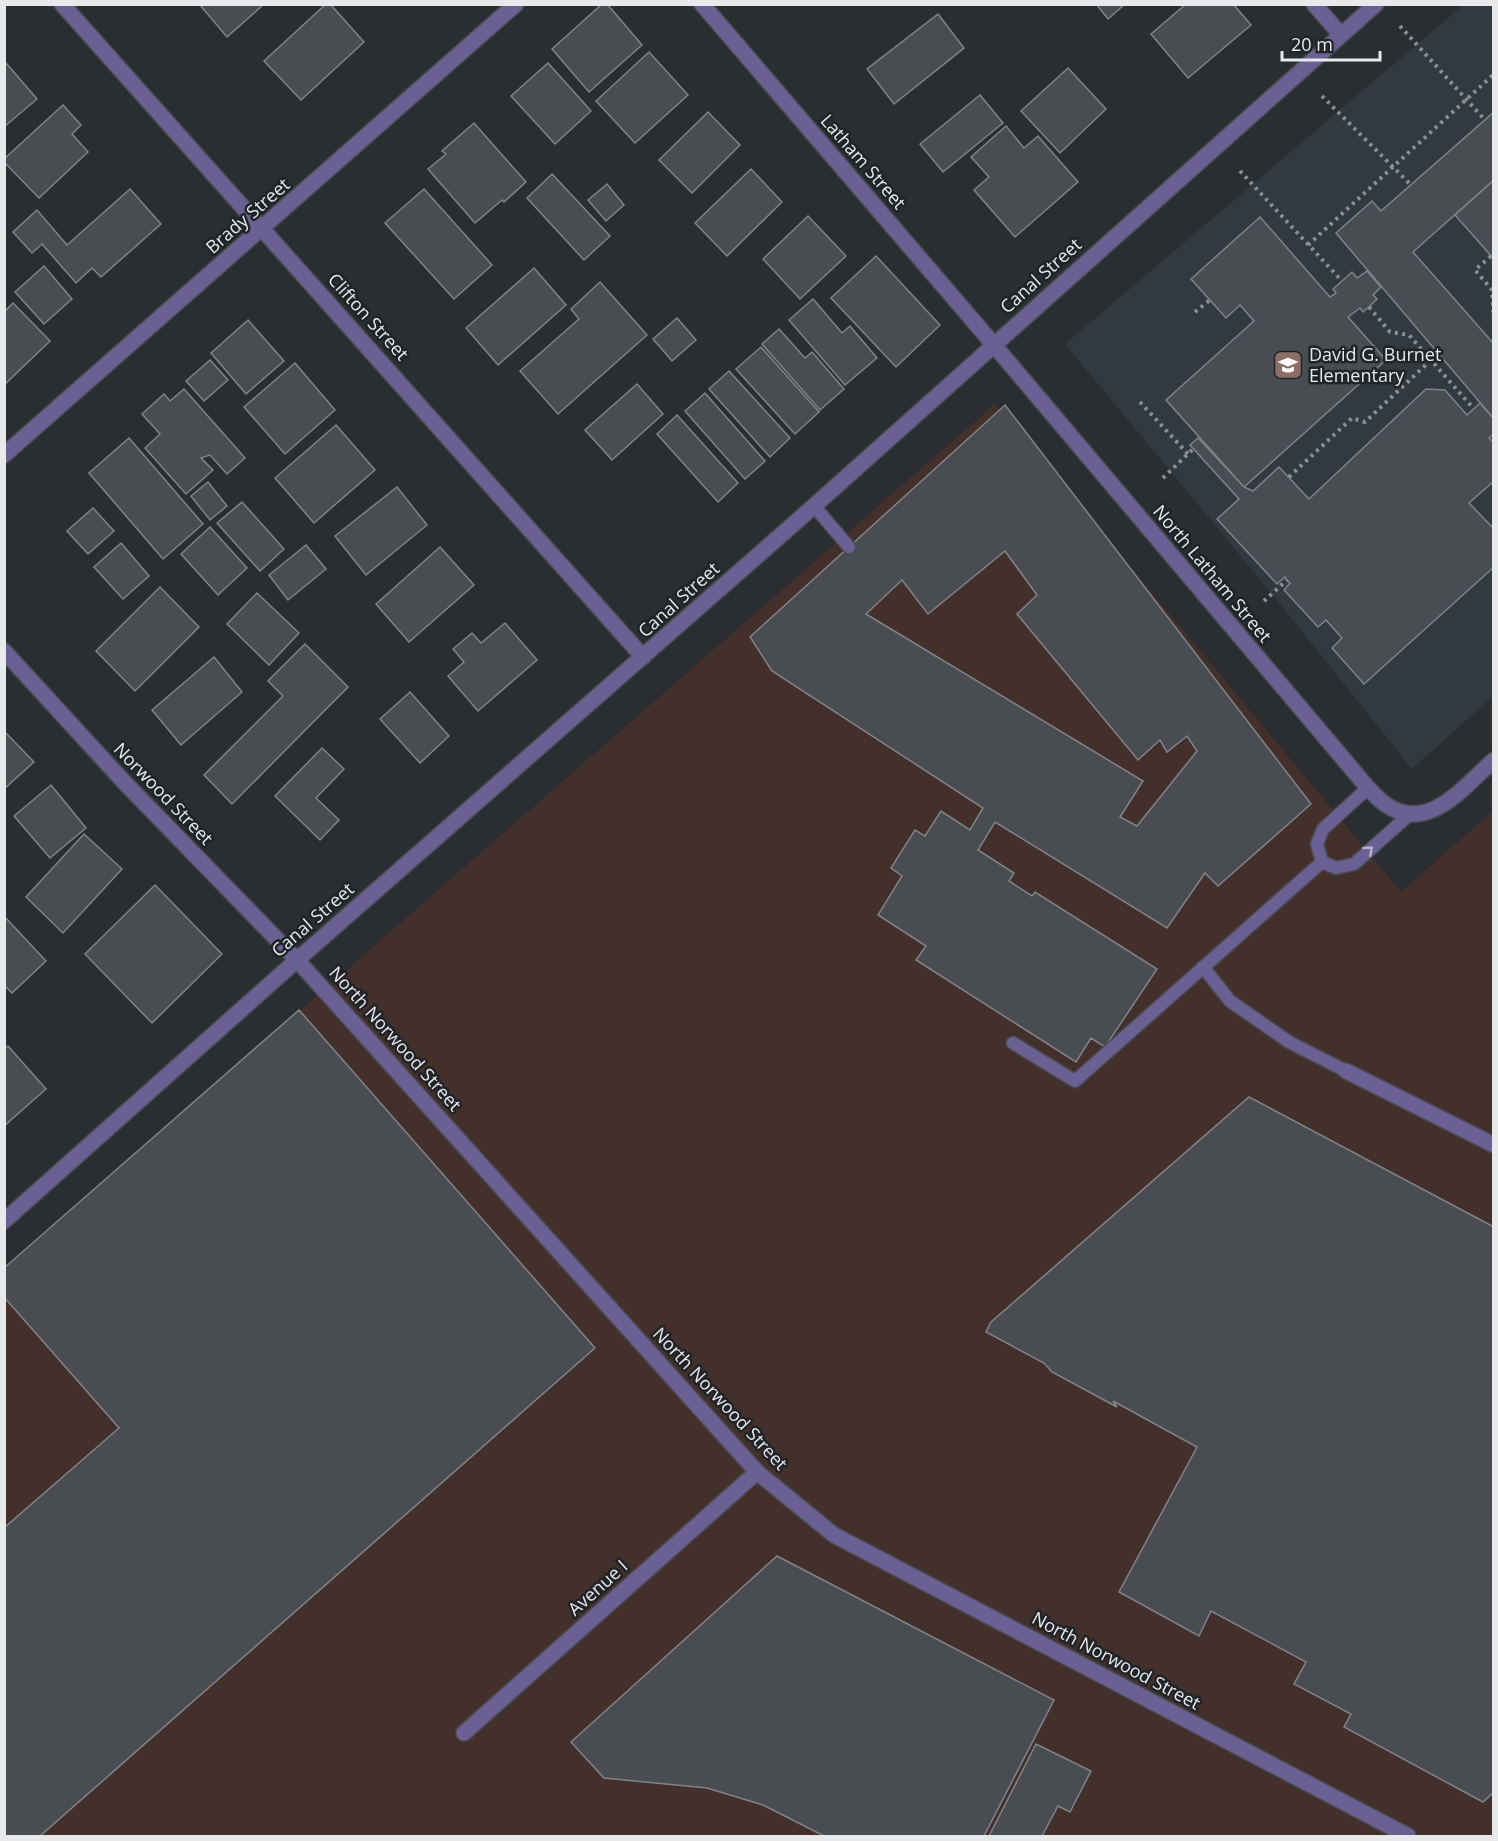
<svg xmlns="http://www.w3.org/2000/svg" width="1498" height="1841" font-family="'Open Sans',sans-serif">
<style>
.industrial{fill:#43302a}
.built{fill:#313a40}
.building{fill:#494d51;stroke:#808488;stroke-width:1.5;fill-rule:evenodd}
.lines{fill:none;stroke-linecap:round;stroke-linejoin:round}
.service-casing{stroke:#484c4f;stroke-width:15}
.minor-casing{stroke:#484c4f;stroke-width:18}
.tertiary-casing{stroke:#484c4f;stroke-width:18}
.path{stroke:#8d9093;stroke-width:4;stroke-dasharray:3 4.5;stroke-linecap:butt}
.service{stroke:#6a6094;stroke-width:12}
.minor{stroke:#6a6094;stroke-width:15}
.tertiary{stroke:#6a6094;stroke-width:15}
.oneway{stroke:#b5b2c8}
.labels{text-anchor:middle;stroke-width:5;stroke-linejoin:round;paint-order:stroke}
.street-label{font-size:18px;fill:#e7e9eb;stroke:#212427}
.poi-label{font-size:18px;fill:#e7e9eb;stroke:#212427;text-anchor:start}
</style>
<rect width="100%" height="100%" fill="#2a2e31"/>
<!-- industrial -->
<polygon class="industrial" points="995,404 1401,892 1493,811 1493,1836 5,1836 4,1269"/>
<!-- built -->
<polygon class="built" points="1463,5 1493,5 1493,696 1412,769 1272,594 1065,344"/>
<!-- building -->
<g class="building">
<polygon points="199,4 264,4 227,37"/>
<polygon points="326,4 330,4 364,42 301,100 264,61"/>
<polygon points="602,4 607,4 642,45 589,92 552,49"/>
<polygon points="1096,4 1125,4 1108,19"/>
<polygon points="1186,4 1233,4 1251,25 1188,78 1151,34"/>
<polygon points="938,14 964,48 894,104 867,69"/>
<polygon points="649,52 688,95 635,143 596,101"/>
<polygon points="6,63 37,99 4,127 4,64"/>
<polygon points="548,63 591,111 555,144 511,96"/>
<polygon points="1068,68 1106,109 1060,153 1021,111"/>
<polygon points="980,95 1003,123 943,172 920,144"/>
<polygon points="63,105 81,125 72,134 88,152 39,198 4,162 4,159"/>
<polygon points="708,112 740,145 692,193 659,160"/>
<polygon points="1494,112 1494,180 1413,252 1494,344 1494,419 1336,233 1372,201 1381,211"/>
<polygon points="474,123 526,182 504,202 502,200 475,223 428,169 446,154 442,151"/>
<polygon points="1006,126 1024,148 1038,136 1078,182 1015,237 974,190 989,177 971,157"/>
<polygon points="751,169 782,202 727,256 695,223"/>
<polygon points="552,174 610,236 584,260 527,198"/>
<polygon points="1494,180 1494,259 1455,215"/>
<polygon points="607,184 624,205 606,221 588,200"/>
<polygon points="130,189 161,224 101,277 92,268 76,283 42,244 32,253 13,232 37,210 67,245"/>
<polygon points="424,189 492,265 454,299 385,223"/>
<polygon points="808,216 846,256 800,299 763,259"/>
<polygon points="1260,217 1330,297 1336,293 1333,289 1352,272 1357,278 1367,271 1381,287 1373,295 1377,299 1369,307 1363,312 1360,308 1348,317 1386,360 1244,487 1166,400 1254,321 1240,305 1226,318 1191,279"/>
<polygon points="876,256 940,325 896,367 831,298"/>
<polygon points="44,266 72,299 44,324 15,292"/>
<polygon points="534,268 566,305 498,365 466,328"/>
<polygon points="600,282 647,335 558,414 520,371 579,319 571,309"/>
<polygon points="813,299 842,333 850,326 877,358 845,385 789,320"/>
<polygon points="13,303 50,341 4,385 4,312"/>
<polygon points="677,318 696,340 672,361 653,339"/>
<polygon points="248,320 284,361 246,394 211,353"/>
<polygon points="779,329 805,358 812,352 844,389 820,410 762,344"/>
<polygon points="761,347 819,412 795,434 736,369"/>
<polygon points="210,360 228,380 204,401 186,381"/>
<polygon points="295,363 335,410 285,454 244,407"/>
<polygon points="729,371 790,438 770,457 709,389"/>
<polygon points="637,384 663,414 612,460 585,430"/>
<polygon points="184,389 245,458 227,474 210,455 201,458 213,470 186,494 145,448 160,434 142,414 164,394 170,401"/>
<polygon points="1426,389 1445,390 1467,415 1480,403 1494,419 1494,434 1489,438 1494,443 1494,481 1469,503 1494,529 1494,567 1364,684 1332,648 1342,638 1326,620 1318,627 1284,590 1290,583 1287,580 1285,577 1277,584 1217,519 1239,499 1190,445 1198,438 1244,487 1253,491 1279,467 1309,499"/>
<polygon points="705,393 765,461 745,479 685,411"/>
<path d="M1005,405l306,399 -93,82 -13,-13 -38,55 -172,-106 -17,28 36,23 -5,8 23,15 3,-4 122,77 -52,78 -14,-9 -15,24 -160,-102 10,-14 -48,-31 24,-39 -11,-8 24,-38 10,6 16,-25 29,19 13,-22 -211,-137 -22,-34zM1005,551l32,44 -20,19 121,146 22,-20 7,12 20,-16 10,15 -60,75 -17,-9 23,-36 -277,-167 36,-34 26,34z"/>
<polygon points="677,415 738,483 718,502 657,434"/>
<polygon points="336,425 375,470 314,523 275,478"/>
<polygon points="129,438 203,524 163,559 89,473"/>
<polygon points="208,482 227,506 210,520 191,496"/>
<polygon points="397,487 427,525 366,575 335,536"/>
<polygon points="242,502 284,549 260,571 217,523"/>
<polygon points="93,508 114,531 88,554 67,531"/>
<polygon points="210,527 247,568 218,595 181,554"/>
<polygon points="121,543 149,576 123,599 94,567"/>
<polygon points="306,545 326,569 288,600 269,575"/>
<polygon points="440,547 474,585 409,642 376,604"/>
<polygon points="160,587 199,627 135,691 96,651"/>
<polygon points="257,593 299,633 269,665 227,624"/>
<polygon points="505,623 537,660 478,711 448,676 464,662 453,649 472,633 481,643"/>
<polygon points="305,644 348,687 232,804 204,775 283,696 268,681"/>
<polygon points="214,657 242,692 181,745 152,710"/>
<polygon points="410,692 449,736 420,763 380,719"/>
<polygon points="4,731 34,762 4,789"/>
<polygon points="322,748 344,769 316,798 339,820 320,840 275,796"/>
<polygon points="51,785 86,828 50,858 14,816"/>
<polygon points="84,834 122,869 63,933 26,897"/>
<polygon points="155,885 222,954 152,1023 85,954"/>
<polygon points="4,916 46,961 12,993 4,985"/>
<polygon points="299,1010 595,1348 40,1836 4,1836 4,1528 119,1428 4,1297 4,1268"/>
<polygon points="8,1046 46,1089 4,1126 4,1049"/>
<polygon points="1249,1097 1494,1227 1494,1792 1483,1802 1344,1727 1351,1714 1294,1684 1306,1662 1211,1611 1199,1636 1119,1592 1197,1447 1113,1401 1117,1407 1052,1372 1044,1363 986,1332 991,1322"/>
<polygon points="777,1556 1054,1700 984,1836 824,1836 763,1805 707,1788 604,1778 571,1742"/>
<polygon points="1036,1744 1091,1771 1070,1812 1058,1806 1042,1836 989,1836"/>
</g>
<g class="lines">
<!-- service casing -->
<g class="service-casing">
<g id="service">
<polyline points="814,506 849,547"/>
<polyline points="1368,788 1323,829 1317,844 1322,862 1336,868 1354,864 1410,814"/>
<polyline points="1203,967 1230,1001 1289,1042 1346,1071"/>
<polyline points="1013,1043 1075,1081 1322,862"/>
</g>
</g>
<!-- minor casing -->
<g class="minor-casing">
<g id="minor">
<polyline points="62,4 643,657"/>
<path d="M702,4l292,341 374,443c6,6 11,12 17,16 43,31 79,-18 109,-44"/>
<polyline points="1314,4 1341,35"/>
<polyline points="4,455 516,4"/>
<polyline points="4,651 124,782 297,960 757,1472 834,1535 1408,1836"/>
<polyline points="1346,1071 1494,1145"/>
<polyline points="464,1733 757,1472"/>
</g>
</g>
<!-- tertiary casing -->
<g class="tertiary-casing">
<polyline id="tertiary" points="4,1221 297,960 814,506 1376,4"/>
</g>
<!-- path -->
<g class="path">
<polyline points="1400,26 1485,120"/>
<polyline points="1322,96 1411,185"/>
<polyline points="1240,171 1342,281"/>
<polyline points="1308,245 1494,74"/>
<polyline points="1491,256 1475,270 1492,290 1494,320"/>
<polyline points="1369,307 1390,332 1409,335 1473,408"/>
<polyline points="1195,312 1210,300"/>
<polyline points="1140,402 1188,454"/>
<polyline points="1289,477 1352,418 1365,422 1431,360"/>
<polyline points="1163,478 1193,449"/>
<polyline points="1264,601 1287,580"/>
</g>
<!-- service -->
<use href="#service" class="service"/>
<!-- minor -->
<use href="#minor" class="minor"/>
<!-- tertiary -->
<use href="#tertiary" class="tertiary"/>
</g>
<!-- one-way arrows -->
<defs><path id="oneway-chevron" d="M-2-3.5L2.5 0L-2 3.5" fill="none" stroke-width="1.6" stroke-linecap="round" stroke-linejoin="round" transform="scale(1.5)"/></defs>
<use class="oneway" href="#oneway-chevron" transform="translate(1369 850) rotate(-41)"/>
<!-- icons -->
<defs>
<g id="school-square" transform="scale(1.5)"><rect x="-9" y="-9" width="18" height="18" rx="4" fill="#8d6e63" stroke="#212427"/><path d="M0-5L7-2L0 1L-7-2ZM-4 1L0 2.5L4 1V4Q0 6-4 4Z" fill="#fff"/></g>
</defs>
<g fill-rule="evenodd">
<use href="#school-square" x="1288" y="365"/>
</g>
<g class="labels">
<!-- street labels -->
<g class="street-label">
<text transform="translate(863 162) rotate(49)" y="6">Latham Street</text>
<text transform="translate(248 216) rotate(-41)" y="6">Brady Street</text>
<text transform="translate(1041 276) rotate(-42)" y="6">Canal Street</text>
<text transform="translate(368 317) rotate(48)" y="6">Clifton Street</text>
<text transform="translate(1212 574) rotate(50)" y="6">North Latham Street</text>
<text transform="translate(679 600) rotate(-42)" y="6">Canal Street</text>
<text transform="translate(163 794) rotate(46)" y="6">Norwood Street</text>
<text transform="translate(313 920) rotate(-41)" y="6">Canal Street</text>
<text transform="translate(395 1039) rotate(48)" y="6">North Norwood Street</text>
<text transform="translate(720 1399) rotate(47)" y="6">North Norwood Street</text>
<text transform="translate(598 1588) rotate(-42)" y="6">Avenue I</text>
<text transform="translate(1116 1661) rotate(28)" y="6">North Norwood Street</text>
</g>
<!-- poi labels -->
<g class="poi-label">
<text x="1309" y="361">David G. Burnet<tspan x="1309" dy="21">Elementary</tspan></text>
</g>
</g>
<!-- border -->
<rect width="1498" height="1841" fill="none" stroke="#e7e9eb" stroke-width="12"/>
<!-- scale -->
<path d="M1282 51v9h98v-9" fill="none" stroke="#e7e9eb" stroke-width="3"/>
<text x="1291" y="51" font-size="18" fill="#e7e9eb" stroke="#212427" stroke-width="4.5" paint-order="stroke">20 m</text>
</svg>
